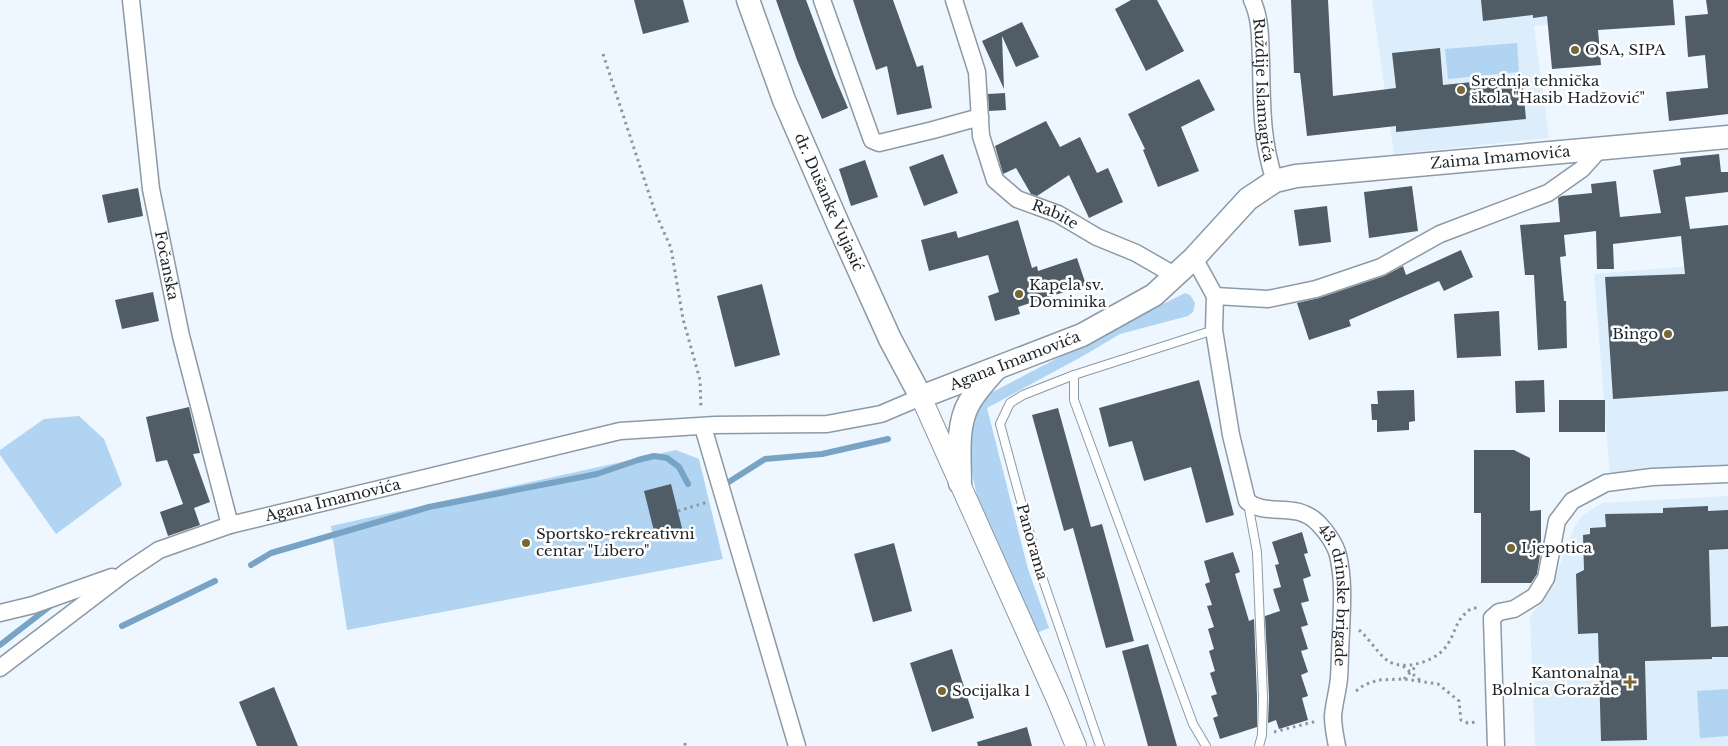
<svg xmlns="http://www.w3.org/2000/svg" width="1728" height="746" font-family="'Libre Baskerville',serif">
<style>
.built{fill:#dcedfb}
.green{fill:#b0d4f2}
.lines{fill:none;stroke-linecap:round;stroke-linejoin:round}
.stream{stroke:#79a3c4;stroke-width:6}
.building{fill:#505d67}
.service-casing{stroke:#8c9aa6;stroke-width:10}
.minor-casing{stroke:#8c9aa6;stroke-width:19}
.tertiary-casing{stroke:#8c9aa6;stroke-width:22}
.secondary-casing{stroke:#8c9aa6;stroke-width:25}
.path{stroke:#8e969c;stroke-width:3;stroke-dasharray:2.5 4;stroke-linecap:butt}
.service{stroke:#fff;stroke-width:8}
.minor{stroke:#fff;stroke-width:16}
.tertiary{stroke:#fff;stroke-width:20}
.secondary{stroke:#fff;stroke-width:22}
.poi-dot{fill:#776735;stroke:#fff;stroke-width:2}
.labels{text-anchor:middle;stroke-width:5;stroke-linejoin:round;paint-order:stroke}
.poi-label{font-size:15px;fill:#1e2428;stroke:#fff;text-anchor:start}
.street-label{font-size:15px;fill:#1e2428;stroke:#fff}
</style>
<rect width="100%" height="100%" fill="#eef7ff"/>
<!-- built -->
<g class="built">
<polygon points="1372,0 1595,0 1597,20 1534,26 1549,138 1394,154"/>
<polygon points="1728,263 1728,469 1610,478 1594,274"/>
<polygon points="1728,496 1728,746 1535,746 1530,617 1551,588 1574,528 1583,515 1602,503"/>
</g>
<!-- green -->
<g class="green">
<polygon points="1517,43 1519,72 1448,79 1445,49"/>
<path d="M1185,293l5,2 5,8 -2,9 -5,4 -68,18 -37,22 -96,52 41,161 21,59 -15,6 -53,-124c-9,-31 -17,-70 -4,-101 2,-5 8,-10 12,-15l128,-67z"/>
<polygon points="79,416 104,439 122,485 56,534 0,455 0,450 44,419"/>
<polygon points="676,450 699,459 723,559 347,630 331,526"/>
<polygon points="1728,689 1728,736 1700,738 1697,691"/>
</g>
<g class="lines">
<!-- stream -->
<g class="stream">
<polyline points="724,485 765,459 822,454 888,439"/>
<polyline points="251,565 271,553 429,507 597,474 638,460 654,456 667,458 679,467 688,484"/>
<polyline points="122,626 215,581"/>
<polyline points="0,645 53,604"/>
</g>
</g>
<!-- building -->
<g class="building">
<polygon points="634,0 683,0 689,22 643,34"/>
<polygon points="776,0 806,0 834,75 848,108 822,119 797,60"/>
<polygon points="853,0 893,0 917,67 923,65 932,108 897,115 887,66 876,70"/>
<polygon points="1131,0 1157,0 1184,51 1146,71 1115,9"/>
<polygon points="1291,0 1328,0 1333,96 1396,88 1392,53 1440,48 1443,85 1522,77 1526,119 1396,132 1396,126 1307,136 1300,73 1294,73"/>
<polygon points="1481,0 1673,0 1675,25 1598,30 1601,65 1552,69 1547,16 1533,18 1533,15 1483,21"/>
<polygon points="1706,0 1728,0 1728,114 1669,121 1666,92 1708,88 1705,55 1688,57 1685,16 1708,14"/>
<polygon points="1022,22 1039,57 1016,67 1002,36 1004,89 982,41"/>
<polygon points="1199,79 1215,110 1181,127 1199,171 1158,187 1143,150 1145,149 1128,114"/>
<polygon points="1005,93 1006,110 989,111 988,94"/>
<polygon points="1046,121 1060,147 1080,137 1097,173 1108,168 1123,202 1089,218 1069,175 1037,196 1031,194 1016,168 1003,174 995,146"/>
<polygon points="943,154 958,193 924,206 909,167"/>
<polygon points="1719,154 1721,172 1728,172 1728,192 1685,197 1690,229 1728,225 1728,391 1613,399 1605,277 1685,274 1681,236 1613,244 1614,269 1597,269 1596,231 1564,235 1566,256 1560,257 1564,301 1566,301 1567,348 1538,350 1534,275 1525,275 1520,225 1560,222 1558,198 1562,196 1592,193 1591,184 1616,181 1620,217 1661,213 1653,170 1681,165 1680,158"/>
<polygon points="865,160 878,197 851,206 839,169"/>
<polygon points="1412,186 1418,231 1369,238 1364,192"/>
<polygon points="138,188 143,216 108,223 102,195"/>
<polygon points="1327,206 1331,242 1299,246 1294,210"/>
<polygon points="1018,220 1032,268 1037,266 1038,271 1077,258 1086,285 1018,307 1020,314 995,321 988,296 999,292 988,255 929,271 921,240 956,231 958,238"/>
<polygon points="1461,250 1473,277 1444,291 1439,281 1349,320 1351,326 1309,340 1297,303 1319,298 1384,276 1403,266 1406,275"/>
<polygon points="762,284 780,355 735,367 717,296"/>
<polygon points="153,292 159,321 122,329 115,300"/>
<polygon points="1499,311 1501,356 1457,358 1454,314"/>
<polygon points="1199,380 1234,515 1206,523 1191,467 1144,481 1132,441 1109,447 1099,408"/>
<polygon points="1544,380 1545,412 1516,413 1515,381"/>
<polygon points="1414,390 1415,421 1409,422 1409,430 1377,432 1377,420 1372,420 1371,404 1378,404 1377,391"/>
<rect x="1559" y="400" width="46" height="32"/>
<polygon points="189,407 200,453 193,454 210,502 194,508 200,525 168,536 160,512 183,504 167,460 156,462 146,417"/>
<polygon points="1058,408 1091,527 1102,524 1134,641 1106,648 1073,528 1064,531 1032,415"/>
<polygon points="1474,450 1514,450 1530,458 1530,511 1541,510 1541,549 1537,574 1531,583 1481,583 1481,513 1474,513"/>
<polygon points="671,484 683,532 656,539 644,491"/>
<polygon points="1708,506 1708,511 1728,510 1728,549 1709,550 1711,627 1728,626 1728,657 1712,657 1712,659 1645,661 1647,740 1601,741 1598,633 1578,634 1576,574 1584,570 1583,535 1590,534 1590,528 1606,527 1605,514 1663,513 1663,508"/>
<polygon points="1302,532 1308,553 1304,554 1311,576 1303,579 1309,601 1301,603 1308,625 1301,627 1308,649 1301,651 1308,672 1301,675 1308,696 1302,698 1308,720 1279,729 1276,720 1268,723 1269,697 1265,616 1280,611 1273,589 1281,587 1275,565 1279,564 1272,542"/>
<polygon points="894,543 912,611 873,622 854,554"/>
<polygon points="1233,552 1240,572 1235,574 1249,621 1254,619 1257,697 1257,727 1220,739 1213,718 1218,716 1211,696 1217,694 1210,673 1215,671 1209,651 1214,649 1208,629 1214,627 1207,606 1212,605 1205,584 1210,582 1204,561"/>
<polygon points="1148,644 1177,746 1148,746 1122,651"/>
<polygon points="952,649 974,718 932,732 910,663"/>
<polygon points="274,687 298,746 257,746 239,702"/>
<polygon points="1027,727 1032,746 978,746 977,742"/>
</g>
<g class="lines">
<!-- service casing -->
<g class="service-casing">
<g id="service">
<polyline points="1074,375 1074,400 1193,724 1206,746"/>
<polyline points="1248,503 1257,552 1263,697 1262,735 1259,746"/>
<polyline points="1100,746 1039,568 1000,424 1010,403 1023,395 1074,375 1214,330"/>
</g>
</g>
<!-- minor casing -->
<g class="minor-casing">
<g id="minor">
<path id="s1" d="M131,0l20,189 30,147 49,189"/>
<polyline points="822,0 872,140 879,143 933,130 980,117"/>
<path id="s2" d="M954,0l23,72 4,64 14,44 22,19 41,15 39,23 39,16 40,23"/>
<path id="s3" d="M1252,0c9,19 8,40 9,61 1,42 0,80 14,120"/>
<path id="s4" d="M1194,258l21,38 -1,34 17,105 16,66c20,17 48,-1 71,22 8,8 17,21 20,32 6,25 4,51 3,77 -1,15 -1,30 -2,46 -1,12 -5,25 -6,38 0,9 2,20 4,30"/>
<polyline points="1215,296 1268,299 1316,289 1381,267 1440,234 1548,193 1582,169 1600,149"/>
<polyline points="703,427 797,746"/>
<polyline points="0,613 33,605 112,577"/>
<path id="s5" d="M0,668l126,-96 33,-22 71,-25 390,-94 95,-6 112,-1 54,-10 40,-17"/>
<polyline points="1496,746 1492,618 1499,612 1514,609 1535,596 1546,578 1557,521 1572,501 1606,483 1652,477 1728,474"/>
</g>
</g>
<!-- tertiary casing -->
<g class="tertiary-casing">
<polyline id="tertiary" points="921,397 1057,700 1076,746"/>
</g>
<!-- secondary casing -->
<g class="secondary-casing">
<g id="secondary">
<path id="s6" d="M748,0l36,100 55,126 51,113 31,58 161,-62 72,-40 40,-37 54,-59 27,-18 21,-5 432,-39"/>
<path d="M960,483c0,-25 -4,-57 9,-80 7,-12 17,-23 26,-33"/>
</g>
</g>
<!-- path -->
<g class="path">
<polyline points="603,54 655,212 671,248 683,319 700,380 701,408"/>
<polyline points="678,511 708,502"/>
<path d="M1359,630c11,9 18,23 29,31 15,10 46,1 57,-13 12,-15 8,-27 27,-40h6"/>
<polyline points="1403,666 1421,681"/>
<polyline points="1404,679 1417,665"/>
<polyline points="1356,691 1364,685 1378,680 1404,679 1438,684 1459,701 1461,720 1468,723 1478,722"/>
<polyline points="1274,732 1317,721"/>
<polyline points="685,743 685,746"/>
</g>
<!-- service -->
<use href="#service" class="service"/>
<!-- minor -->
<use href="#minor" class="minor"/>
<!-- tertiary -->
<use href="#tertiary" class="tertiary"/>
<!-- secondary -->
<use href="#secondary" class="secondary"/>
</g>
<!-- markers -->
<g class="poi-dot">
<circle cx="1575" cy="50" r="5"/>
<circle cx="1461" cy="90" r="5"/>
<circle cx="1019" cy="294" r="5"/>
<circle cx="1668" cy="334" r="5"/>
<circle cx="526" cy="543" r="5"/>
<circle cx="1511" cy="548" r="5"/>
<path d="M1627.5 674.5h5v5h5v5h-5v5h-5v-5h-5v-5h5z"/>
<circle cx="942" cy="691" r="5"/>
</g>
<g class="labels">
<!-- poi labels -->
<g class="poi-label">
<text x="1585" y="55">OSA, SIPA</text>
<text x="1471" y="86">Srednja tehnička<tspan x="1471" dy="17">škola "Hasib Hadžović"</tspan></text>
<text x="1029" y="290">Kapela sv.<tspan x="1029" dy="17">Dominika</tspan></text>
<text x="1658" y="339" text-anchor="end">Bingo</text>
<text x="536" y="539">Sportsko-rekreativni<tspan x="536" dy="17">centar "Libero"</tspan></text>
<text x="1521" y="553">Ljepotica</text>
<text x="1619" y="678" text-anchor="end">Kantonalna<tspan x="1619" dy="17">Bolnica Goražde</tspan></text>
<text x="952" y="696">Socijalka 1</text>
</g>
<!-- street labels -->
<g class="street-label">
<text dy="5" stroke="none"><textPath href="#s3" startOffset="91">Ruždije Islamagića</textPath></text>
<text dy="5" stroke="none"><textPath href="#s6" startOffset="1082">Zaima Imamovića</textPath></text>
<text dy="5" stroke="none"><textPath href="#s6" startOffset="218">dr. Dušanke Vujasić</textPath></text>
<text dy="5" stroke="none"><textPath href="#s2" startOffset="256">Rabite</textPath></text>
<text dy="5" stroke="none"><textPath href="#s1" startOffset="268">Fočanska</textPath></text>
<text dy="5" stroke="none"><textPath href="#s6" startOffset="534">Agana Imamovića</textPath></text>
<text dy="5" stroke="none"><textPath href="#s5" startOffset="379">Agana Imamovića</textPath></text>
<text transform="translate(1032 542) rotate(74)" y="5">Panorama</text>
<text dy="5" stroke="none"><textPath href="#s4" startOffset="405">43. drinske brigade</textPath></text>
</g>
</g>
</svg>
